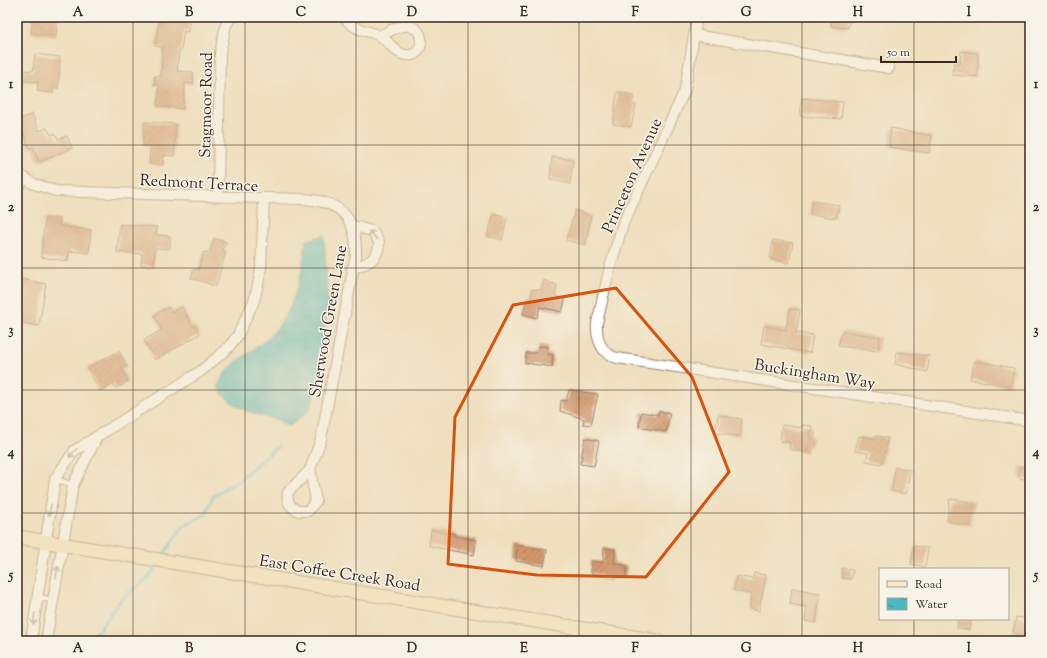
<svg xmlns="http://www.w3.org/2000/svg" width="1047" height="658" font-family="'Sorts Mill Goudy',serif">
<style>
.water{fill:url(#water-ripples);stroke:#427270}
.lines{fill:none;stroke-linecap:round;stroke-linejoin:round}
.stream{stroke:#4ab9c1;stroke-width:3}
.building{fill:url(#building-hatch)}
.lane-casing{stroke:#95846e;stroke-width:7}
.street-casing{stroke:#95846e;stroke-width:12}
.secondary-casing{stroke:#95846e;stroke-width:15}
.lane{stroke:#fff;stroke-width:5}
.street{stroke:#fff;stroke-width:10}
.secondary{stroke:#f9e7c3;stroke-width:13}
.oneway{stroke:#a79f9a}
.marked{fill:none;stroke:#d7540e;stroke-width:3;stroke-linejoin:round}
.grid{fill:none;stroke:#3b2a1e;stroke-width:1;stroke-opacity:0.55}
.labels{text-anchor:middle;stroke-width:3;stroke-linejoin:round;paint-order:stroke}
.street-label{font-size:16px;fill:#3b2a1e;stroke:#f7f3e8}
.neatline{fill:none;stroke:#3b2a1e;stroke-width:1.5}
.grid-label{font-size:13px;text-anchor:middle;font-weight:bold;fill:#3b2a1e}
</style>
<defs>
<pattern id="water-ripples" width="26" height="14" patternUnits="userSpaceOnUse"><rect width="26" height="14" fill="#4ab9c1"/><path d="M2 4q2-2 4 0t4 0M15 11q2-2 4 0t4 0" fill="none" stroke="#3f979c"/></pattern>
<pattern id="building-hatch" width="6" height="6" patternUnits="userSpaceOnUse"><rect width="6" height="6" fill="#d3966d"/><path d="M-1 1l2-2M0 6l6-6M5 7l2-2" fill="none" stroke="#ac7b59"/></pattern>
</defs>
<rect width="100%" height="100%" fill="#f7f3e8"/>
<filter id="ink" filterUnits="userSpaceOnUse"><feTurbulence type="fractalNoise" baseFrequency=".025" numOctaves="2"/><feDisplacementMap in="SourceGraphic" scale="8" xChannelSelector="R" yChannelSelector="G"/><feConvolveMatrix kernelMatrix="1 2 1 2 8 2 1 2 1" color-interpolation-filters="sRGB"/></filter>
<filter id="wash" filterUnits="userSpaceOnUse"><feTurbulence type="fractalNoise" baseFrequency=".012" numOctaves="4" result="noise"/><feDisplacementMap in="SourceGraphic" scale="16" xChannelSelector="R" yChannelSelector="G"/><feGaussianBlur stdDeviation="0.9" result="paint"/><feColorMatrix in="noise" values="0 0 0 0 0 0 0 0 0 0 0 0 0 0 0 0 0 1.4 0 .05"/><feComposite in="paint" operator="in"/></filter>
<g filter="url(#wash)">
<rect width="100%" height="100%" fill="#efdfbe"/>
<!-- water -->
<path class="water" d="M324,235l4,67 -11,82 -7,26 -20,16 -8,-2 -3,-4c-23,-5 -49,-12 -61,-33 6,-23 40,-37 56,-55 22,-26 28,-58 32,-91z"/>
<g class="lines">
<!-- stream -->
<g class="stream">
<polyline points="162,557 180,530 185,525 205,515 213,496 239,480 278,446"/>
<polyline points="90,641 122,598 148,578 158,563"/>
</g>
</g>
<g id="blocks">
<!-- building -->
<g class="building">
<polygon points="33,17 58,17 56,36 31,33"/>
<polygon points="160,17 190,19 188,32 184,31 181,50 179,50 177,71 193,72 193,84 185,83 183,109 157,106 159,85 154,85 155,76 161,76 163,47 155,46"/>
<polygon points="833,17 850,17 848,28 831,26"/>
<polygon points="961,51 978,53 977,77 952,75 954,63 960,64"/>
<polygon points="35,54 60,57 58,89 54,88 53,93 37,91 38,82 22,81 23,70 33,71"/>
<polygon points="617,92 634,95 632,104 636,105 631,127 613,124"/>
<polygon points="802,98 843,102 841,119 800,116"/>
<polygon points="32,114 39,131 47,128 51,135 55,133 58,139 67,136 72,148 39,162 33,147 30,149 18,120"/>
<polygon points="144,122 176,124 174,156 164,155 163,165 149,164 150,146 143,146"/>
<polygon points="891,128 932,136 929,153 889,147"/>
<polygon points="552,157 573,160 570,184 550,179"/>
<polygon points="812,201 839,205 836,218 810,214"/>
<polygon points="575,210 591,216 585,245 566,240"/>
<polygon points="494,214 507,218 502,240 487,236"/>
<polygon points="45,218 60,219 59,226 91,230 89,253 69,251 68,261 41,257"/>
<polygon points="120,224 157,227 156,235 170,236 170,249 155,248 154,266 141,265 142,254 117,252"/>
<polygon points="214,238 226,242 223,250 226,251 216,286 191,278 194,269 198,270 204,252 209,253"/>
<polygon points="773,240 793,243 789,263 770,259"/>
<polygon points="17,278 46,284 39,326 18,322"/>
<polygon points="544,280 557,285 555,296 565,300 562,312 540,307 537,318 523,314 527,298 531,299 532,289 541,290"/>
<polygon points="169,307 172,312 182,307 193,327 195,326 200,334 155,360 144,340 162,330 154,315"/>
<polygon points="790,309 800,310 796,333 813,335 810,353 761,344 764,326 786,330"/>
<polygon points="842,331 880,337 878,351 838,346"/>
<polygon points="539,346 548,347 547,354 553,355 552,367 525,363 526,353 538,353"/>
<polygon points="119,351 127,366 122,369 128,382 116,388 113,383 100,391 87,368"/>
<polygon points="897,352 930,356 927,372 895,364"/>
<polygon points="975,361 1014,368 1010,386 970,379"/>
<polygon points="569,390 598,394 591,425 583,424 584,419 560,411 561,400 566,401"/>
<polygon points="659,411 670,413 666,432 639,427 641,412 658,415"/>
<polygon points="718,415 742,419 740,436 715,433"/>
<polygon points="782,425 802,428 802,425 812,426 810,437 812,437 811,447 808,446 807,453 789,449 790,443 780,441"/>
<polygon points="859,436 876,439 876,436 888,438 882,464 866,461 868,453 855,451"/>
<polygon points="585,438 599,441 594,466 580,464"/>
<polygon points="1020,466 1030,468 1030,480 1019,478"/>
<polygon points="895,467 910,470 906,494 892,491"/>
<polygon points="950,499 974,502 970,526 947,521"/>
<polygon points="431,530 455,534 454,536 476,540 474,555 429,546"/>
<polygon points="517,545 547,550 544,566 516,561"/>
<polygon points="914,546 928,548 925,567 911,564"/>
<polygon points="604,548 615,549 614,563 627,566 625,579 616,577 615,579 591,573 591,561 603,562"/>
<polygon points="842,568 853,570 851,579 842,578"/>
<polygon points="754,573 766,575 759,611 750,609 751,594 734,591 736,576 753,579"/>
<polygon points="792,588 820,593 816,623 805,621 807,607 790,604"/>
<polygon points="1016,617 1030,619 1030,636 1013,633"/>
<polygon points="958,619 971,619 969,630 957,628"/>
</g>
</g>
</g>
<g filter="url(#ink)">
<use href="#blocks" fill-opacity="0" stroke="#95846e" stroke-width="1"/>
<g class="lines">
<!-- lane casing -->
<g class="lane-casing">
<g id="lane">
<polyline points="55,479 73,485"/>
<polyline points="37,597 53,600"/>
</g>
</g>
<!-- street casing -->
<g class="street-casing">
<g id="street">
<path d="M344,17c11,14 19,12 34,18 10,4 16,18 27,20 21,4 22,-31 0,-29 -8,0 -18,7 -26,10"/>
<path d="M697,17l-12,73 -62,134 -14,47 -12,52c-1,15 4,31 20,35l413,63"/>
<polyline points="695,35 889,68"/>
<polyline points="17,173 34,184 56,191 264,198 261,268 258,285 254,301 238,335 227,349 201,371 74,451 55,479 31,641"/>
<polyline points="17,189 24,178"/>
<polyline points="218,196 220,53 226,25 231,17"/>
<path d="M264,198c45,1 94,-5 92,57l-35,184 -11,31 -22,22c-2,9 2,16 11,19h9l8,-10 -6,-31"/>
<path d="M352,268c15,-4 27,-8 27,-26l-7,-11 -19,-5"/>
<polyline points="46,641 73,485 97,437"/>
</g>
</g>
<!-- secondary casing -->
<g class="secondary-casing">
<polyline id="secondary" points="17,537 658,641"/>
</g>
<!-- lane -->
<use href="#lane" class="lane"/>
<!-- street -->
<use href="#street" class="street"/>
<!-- secondary -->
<use href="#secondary" class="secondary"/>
</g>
<!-- one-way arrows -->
<defs><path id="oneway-shaft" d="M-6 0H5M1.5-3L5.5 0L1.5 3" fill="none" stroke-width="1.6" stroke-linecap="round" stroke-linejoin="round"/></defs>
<g class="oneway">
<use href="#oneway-shaft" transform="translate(373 235) rotate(-132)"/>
<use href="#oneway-shaft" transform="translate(73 453) rotate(132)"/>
<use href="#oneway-shaft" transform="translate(50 510) rotate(99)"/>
<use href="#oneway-shaft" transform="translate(57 572) rotate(-80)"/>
<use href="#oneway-shaft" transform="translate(34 619) rotate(98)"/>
</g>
</g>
<!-- marked area -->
<path d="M0 0H1047V658H0ZM616,288l76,89 37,95 -83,105 -109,-2 -89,-11 7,-147 58,-112z" fill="#efdfbe" fill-opacity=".55" fill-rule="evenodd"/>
<path class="marked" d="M616,288l76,89 37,95 -83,105 -109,-2 -89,-11 7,-147 58,-112z"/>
<!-- grid -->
<path class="grid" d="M133,17v624M245,17v624M356,17v624M468,17v624M579,17v624M691,17v624M802,17v624M914,17v552M17,145h1013M17,268h1013M17,390h1013M17,513h1013M914,619v22"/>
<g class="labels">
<!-- street labels -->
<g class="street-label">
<text transform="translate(205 105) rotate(-89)" y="6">Stagmoor Road</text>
<text transform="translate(631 175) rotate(-66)" y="6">Princeton Avenue</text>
<text transform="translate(199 182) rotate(3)" y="6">Redmont Terrace</text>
<text transform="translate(327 321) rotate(-80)" y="6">Sherwood Green Lane</text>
<text transform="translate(815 373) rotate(9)" y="6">Buckingham Way</text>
<text transform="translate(340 572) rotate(9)" y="6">East Coffee Creek Road</text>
</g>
</g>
<!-- margin -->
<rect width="1047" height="658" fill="none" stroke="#f7f3e8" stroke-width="44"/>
<!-- legend -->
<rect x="879" y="568" width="130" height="52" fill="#f7f3e8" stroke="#aca397"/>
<rect x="887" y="581" width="20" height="6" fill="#f9e7c3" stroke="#aca397"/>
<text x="915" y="588" font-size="12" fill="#3b2a1e">Road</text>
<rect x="887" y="598" width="20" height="12" fill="url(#water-ripples)" stroke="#aca397"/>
<text x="915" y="608" font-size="12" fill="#3b2a1e">Water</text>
<!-- scale -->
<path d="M881 56v6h75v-6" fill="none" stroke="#3b2a1e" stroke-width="2"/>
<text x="887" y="56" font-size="12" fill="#3b2a1e" stroke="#f7f3e8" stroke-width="3" paint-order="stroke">50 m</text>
<rect x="22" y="22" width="1003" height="614" class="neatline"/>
<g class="grid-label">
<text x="78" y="16">A</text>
<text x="189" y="16">B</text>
<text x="301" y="16">C</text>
<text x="412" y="16">D</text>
<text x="524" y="16">E</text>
<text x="635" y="16">F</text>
<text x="746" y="16">G</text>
<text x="858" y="16">H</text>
<text x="969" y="16">I</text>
<text x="11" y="88">1</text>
<text x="1036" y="88">1</text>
<text x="11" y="211">2</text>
<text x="1036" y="211">2</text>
<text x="11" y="334">3</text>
<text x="1036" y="334">3</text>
<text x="11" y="456">4</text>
<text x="1036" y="456">4</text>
<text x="11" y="579">5</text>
<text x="1036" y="579">5</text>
<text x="78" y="652">A</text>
<text x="189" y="652">B</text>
<text x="301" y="652">C</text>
<text x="412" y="652">D</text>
<text x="524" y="652">E</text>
<text x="635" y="652">F</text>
<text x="746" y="652">G</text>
<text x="858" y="652">H</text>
<text x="969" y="652">I</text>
</g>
</svg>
